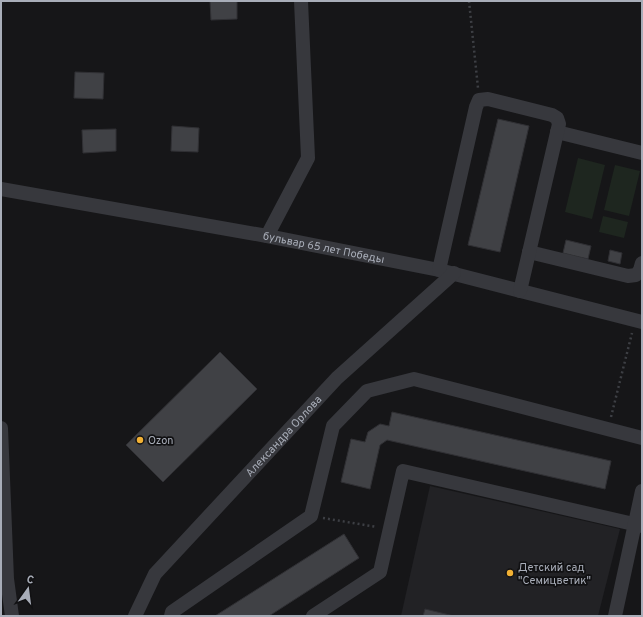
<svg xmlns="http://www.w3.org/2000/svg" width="643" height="617" font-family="Overpass,sans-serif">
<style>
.built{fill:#222225}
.green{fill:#1e261f}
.building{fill:#404145;stroke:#303034}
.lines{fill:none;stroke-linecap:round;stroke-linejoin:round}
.path{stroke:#3d3f44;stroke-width:2.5;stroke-dasharray:2 3;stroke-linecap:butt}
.minor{stroke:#37383d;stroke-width:14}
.poi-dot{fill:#f2b134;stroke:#111113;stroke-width:1.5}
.labels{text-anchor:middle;stroke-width:3.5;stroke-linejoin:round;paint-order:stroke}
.street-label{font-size:11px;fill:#a8adb8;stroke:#111113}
.poi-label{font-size:11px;fill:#a8adb8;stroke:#111113;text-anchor:start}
</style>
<rect width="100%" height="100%" fill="#161618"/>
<!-- built -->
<polygon class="built" points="430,486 620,529 598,616 401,616"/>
<!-- green -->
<g class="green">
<polygon points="578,158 605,165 592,219 565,212"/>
<polygon points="615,165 640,171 629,216 604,210"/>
<polygon points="603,216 628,222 624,238 599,232"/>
</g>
<!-- building -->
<g class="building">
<polygon points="210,1 237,1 237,19 211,20"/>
<polygon points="75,72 104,73 103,99 74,98"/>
<polygon points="498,119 529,126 500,252 468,245"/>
<polygon points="172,126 199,128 198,152 171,151"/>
<polygon points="116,129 116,151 83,153 82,130"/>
<polygon points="566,240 591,246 588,259 563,253"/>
<polygon points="610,250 622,253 620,264 608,261"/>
<polygon points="220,352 257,389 163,482 126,445"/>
<polygon points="392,412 611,461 605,489 387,440 380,445 370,489 341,482 351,439 365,442 368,432 380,424 389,426"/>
<polygon points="344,534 359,558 269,616 215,616"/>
<polygon points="425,609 454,616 423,616"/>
</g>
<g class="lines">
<!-- path -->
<g class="path">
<polyline points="469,1 478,88"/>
<polyline points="611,417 632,333"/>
<polyline points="323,518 377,527"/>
</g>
<!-- minor -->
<g class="minor">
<polyline points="557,132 642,153"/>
<path id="s1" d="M1,189l266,47 172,34 203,52"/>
<polyline points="267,236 308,158 301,1"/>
<polyline points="529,252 628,276 636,275 640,270 642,263"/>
<polyline points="439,270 476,107 479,100 488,99 552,115 557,118 559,124 520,291"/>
<polyline points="1,428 7,579 12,616"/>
<path id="s2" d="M135,616l20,-42 182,-196 117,-105"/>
<polyline points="171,616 172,612 311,516 333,426 367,391 414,379 642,438"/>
<polyline points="313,616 380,572 403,471 642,526"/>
<polyline points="615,616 642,491"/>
</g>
</g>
<!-- markers -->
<g class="poi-dot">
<circle cx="140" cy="440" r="4"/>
<circle cx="510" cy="573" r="4"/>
</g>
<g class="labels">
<!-- street labels -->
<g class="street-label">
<text dy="4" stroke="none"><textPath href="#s1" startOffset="328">бульвар 65 лет Победы</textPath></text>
<text dy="4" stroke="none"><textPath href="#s2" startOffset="235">Александра Орлова</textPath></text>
</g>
<!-- poi labels -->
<g class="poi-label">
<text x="148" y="444">Ozon</text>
<text x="518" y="571">Детский сад<tspan x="518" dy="13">"Семицветик"</tspan></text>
</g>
</g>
<!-- border -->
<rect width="643" height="617" fill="none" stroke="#a8adb8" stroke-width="4"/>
<!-- north arrow -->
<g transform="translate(28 589) rotate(14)" stroke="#111113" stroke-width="3" paint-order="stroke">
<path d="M0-3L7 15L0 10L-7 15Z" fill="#a8adb8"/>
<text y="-6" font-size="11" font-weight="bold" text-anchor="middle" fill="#a8adb8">С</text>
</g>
</svg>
